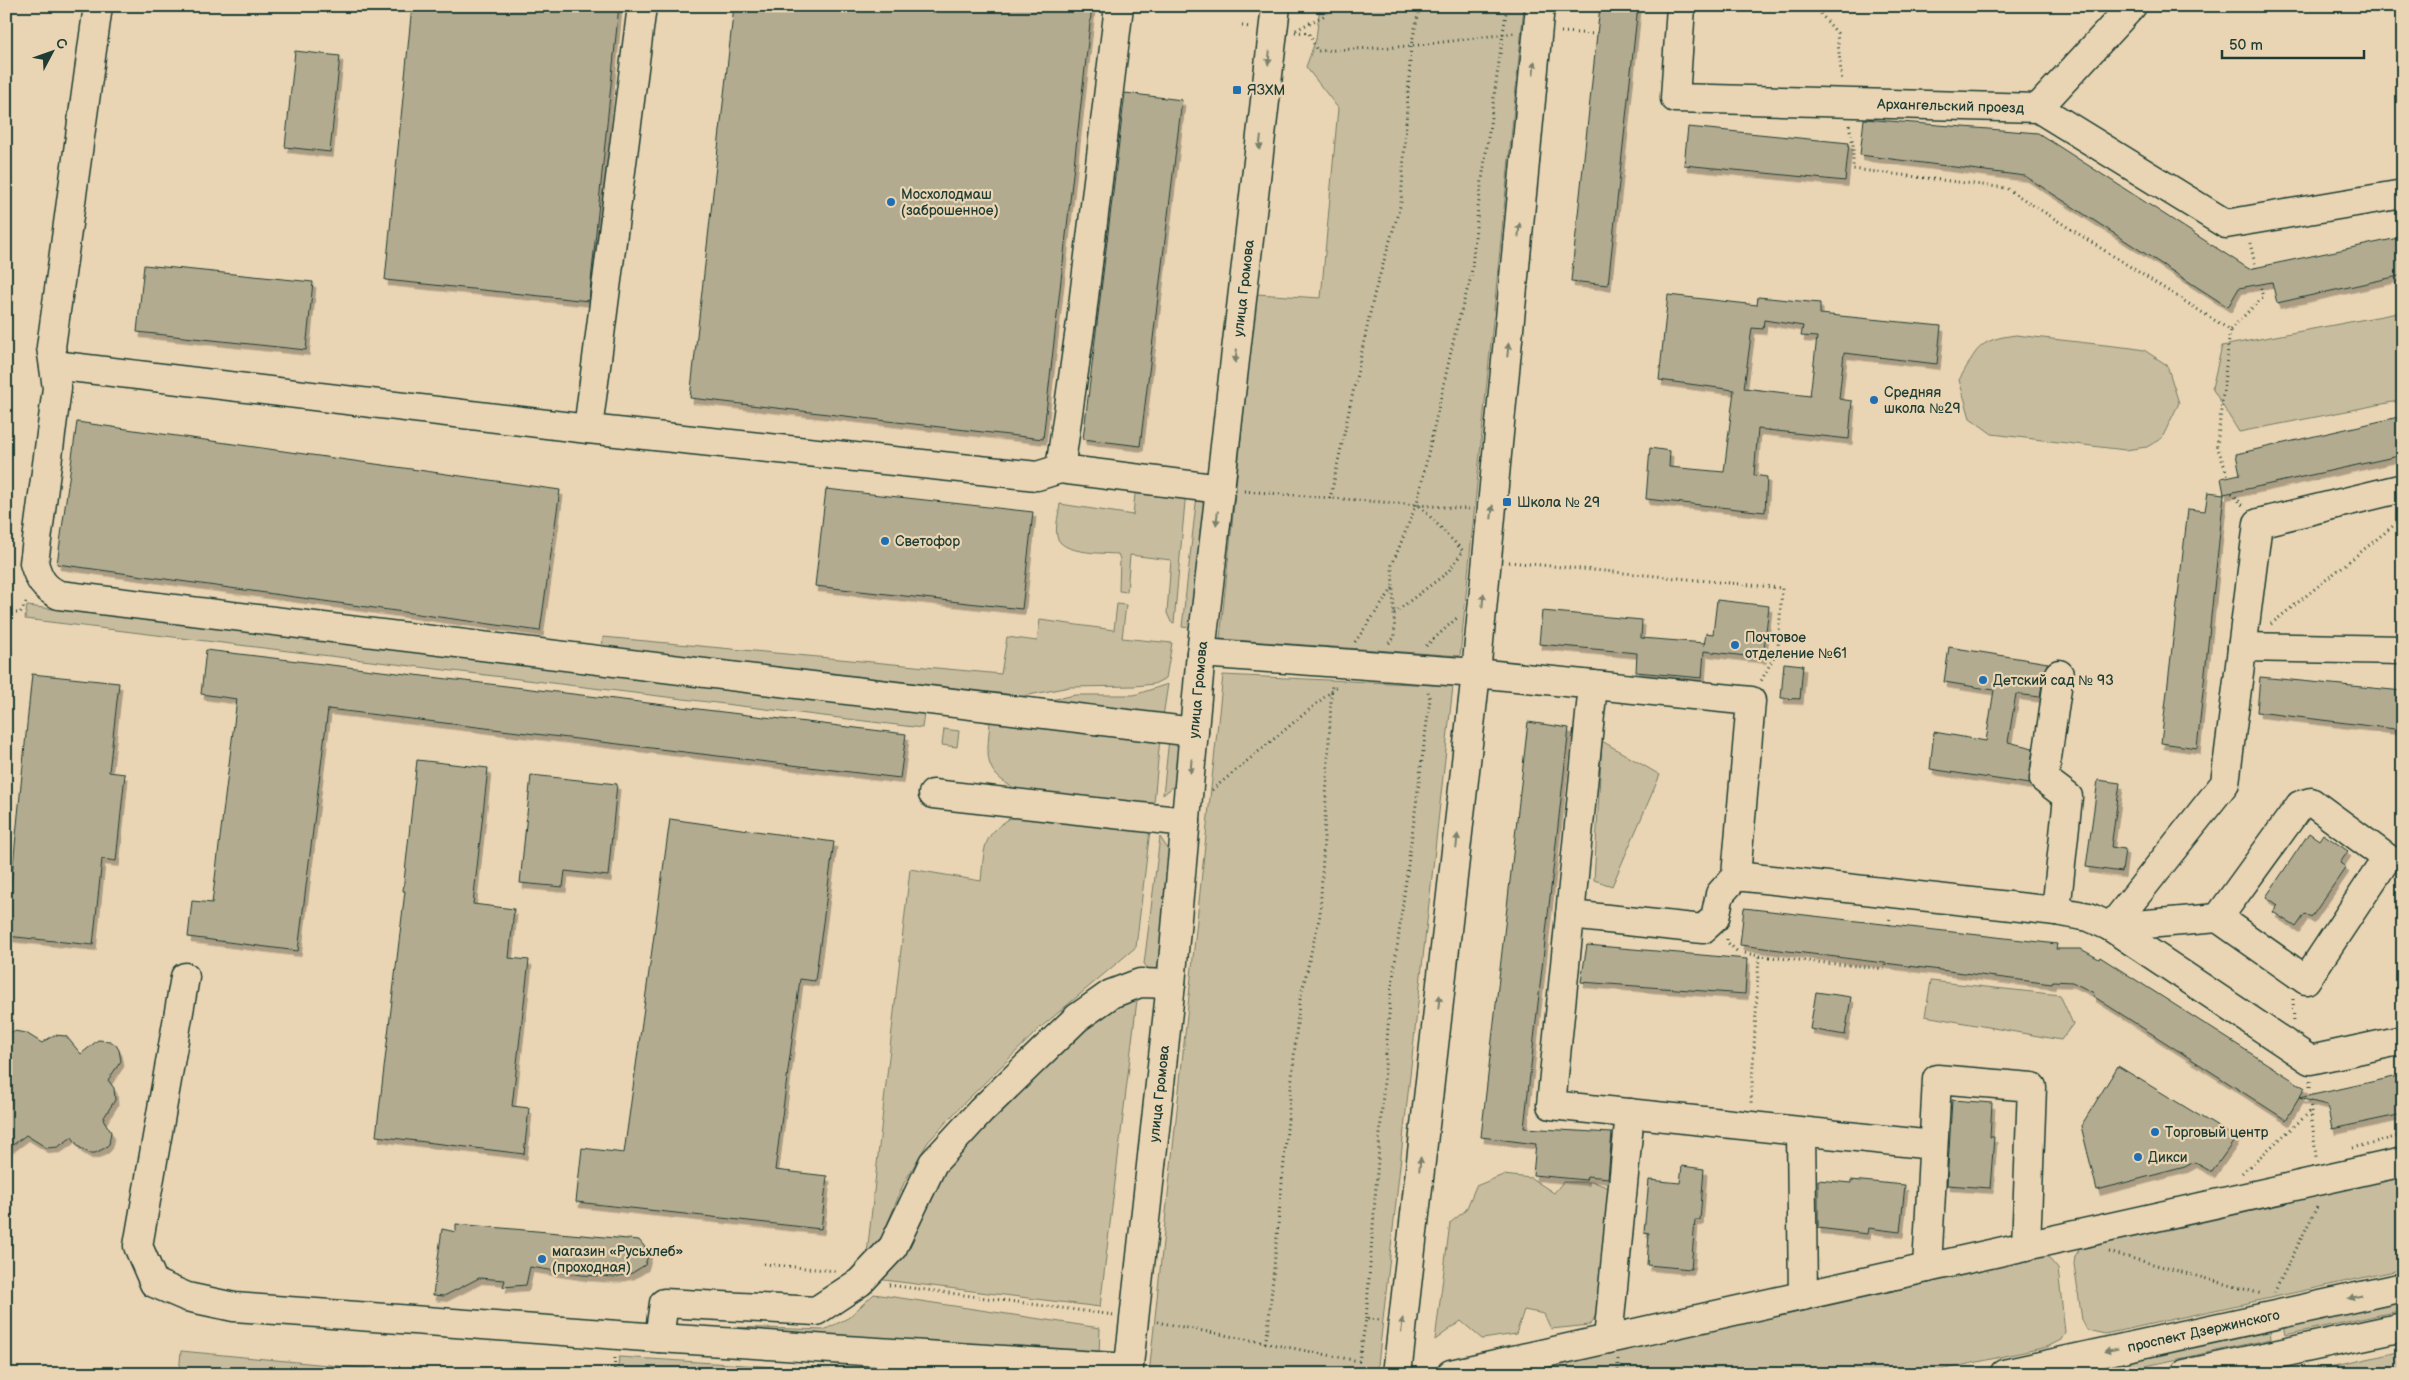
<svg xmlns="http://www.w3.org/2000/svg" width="2409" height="1380" font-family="'Balsamiq Sans',sans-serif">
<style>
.green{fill:#c8bc9e;stroke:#747c69}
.building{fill:#b2ab90;stroke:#1f3d34;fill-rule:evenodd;filter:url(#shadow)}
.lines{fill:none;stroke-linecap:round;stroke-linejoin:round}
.minor-casing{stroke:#1f3d34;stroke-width:31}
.major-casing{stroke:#1f3d34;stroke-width:31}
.path{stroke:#1f3d34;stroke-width:3;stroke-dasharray:1 4;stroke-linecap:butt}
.minor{stroke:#e9d5b3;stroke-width:28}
.major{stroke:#e9d5b3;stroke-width:28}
.oneway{fill:#7a816d}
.poi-dot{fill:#1f6fb2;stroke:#e9d5b3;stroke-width:2}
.labels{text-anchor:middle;stroke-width:4.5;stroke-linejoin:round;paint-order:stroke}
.poi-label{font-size:14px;fill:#1f3d34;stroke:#e9d5b3;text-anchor:start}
.street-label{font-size:14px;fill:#1f3d34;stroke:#e9d5b3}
</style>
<defs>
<filter id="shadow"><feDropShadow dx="3" dy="5.5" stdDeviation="0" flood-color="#0004"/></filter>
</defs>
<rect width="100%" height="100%" fill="#e9d5b3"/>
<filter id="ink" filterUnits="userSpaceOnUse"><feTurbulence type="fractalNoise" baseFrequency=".02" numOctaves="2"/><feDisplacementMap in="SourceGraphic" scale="10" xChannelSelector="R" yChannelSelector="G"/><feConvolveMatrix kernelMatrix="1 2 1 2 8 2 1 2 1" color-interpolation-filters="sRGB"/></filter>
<g filter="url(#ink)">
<!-- green -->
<g class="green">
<polygon points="1320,6 1524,6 1460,656 1220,639 1256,294 1321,298 1338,108 1306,67 1316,39"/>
<polygon points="2403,312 2403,400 2239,432 2212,388 2222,346"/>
<path d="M2016,335l116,13 12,2 23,15 12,38 -17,35 -15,9 -22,3 -133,-16 -22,-16 -11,-38c19,-32 18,-40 57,-45z"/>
<path d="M1136,483l50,8 -12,132 -3,-1 -4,-9 4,-53 -41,-5 -3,37 -8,-1 1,-32 -2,-5c-16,-1 -58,0 -61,-18 -2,-10 2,-23 3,-32l73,11z"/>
<polygon points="1197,495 1215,497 1197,624 1190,628 1182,627"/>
<polygon points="1117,604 1126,605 1122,638 1172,643 1166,678 1154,684 1135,686 1069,687 994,702 602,652 603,637 1001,674 1007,637 1037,641 1040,620 1114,630"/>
<polygon points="27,606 969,715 969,719 924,713 922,728 25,619"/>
<polygon points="1223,675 1453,686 1377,1374 1149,1374"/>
<polygon points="1168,684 1162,723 1026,705 1075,695 1134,695"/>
<path d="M979,715l181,23 -6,65 -11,4 -120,-14c-39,-20 -37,-30 -33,-70l-11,-3z"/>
<polygon points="944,729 959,731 957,747 942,745"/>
<polygon points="1169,739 1180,746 1180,781 1163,795"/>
<polygon points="1602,741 1660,775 1612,886 1594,880"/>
<path d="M1017,814l133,16 -14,117 -96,81 -78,77 -34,37 -24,41 -26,64 -11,7 43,-385 71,12c4,-39 1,-46 36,-67z"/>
<polygon points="1160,837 1170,852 1169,955 1158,969 1151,971 1144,964"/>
<polygon points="1931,981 2060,995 2073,1024 2061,1040 1925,1016"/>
<polygon points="1126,1000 1137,1000 1100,1307 876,1279 898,1261 911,1242 935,1180 957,1152 1077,1032"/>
<polygon points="2403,1173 2403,1269 2105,1334 2087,1330 2082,1320 2074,1264 2075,1256 2081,1247"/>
<polygon points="1503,1175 1531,1178 1554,1193 1563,1182 1594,1182 1616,1191 1607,1298 1590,1325 1551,1329 1544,1314 1524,1310 1516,1334 1482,1339 1461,1321 1435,1340 1450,1223 1466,1210 1476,1186"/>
<polygon points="2037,1253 2047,1256 2058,1269 2065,1332 2061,1340 2047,1347 1922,1374 1487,1374"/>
<polygon points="874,1294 1100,1328 1099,1356 731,1337 733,1327 824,1330 848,1318"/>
<polygon points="2403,1300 2403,1310 2285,1335 2283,1326"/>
<polygon points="2270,1329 2271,1339 2109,1374 2066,1374"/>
<polygon points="181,1351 423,1374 179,1374"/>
<polygon points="2403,1351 2403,1374 2299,1374"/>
<polygon points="619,1357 885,1374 617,1374"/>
</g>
<!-- building -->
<g class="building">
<polygon points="412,6 619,6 589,301 385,280"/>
<polygon points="734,6 1092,6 1043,439 690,398"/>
<polygon points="1600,6 1638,6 1608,285 1571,281"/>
<polygon points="295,51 340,56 330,152 285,147"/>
<polygon points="1125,93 1182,100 1140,446 1083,439"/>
<polygon points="1864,119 2038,133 2249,269 2403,237 2403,275 2277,303 2272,282 2239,288 2228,307 2025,176 1860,155"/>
<polygon points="1688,127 1849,143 1845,181 1684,165"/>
<polygon points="144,265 313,282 306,350 137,332"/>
<path d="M1668,295l89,10 1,-8 62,6v11l121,12 -4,38 -93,-11 -5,46 13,2 -3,38 -91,-10 -4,46 13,2 -2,35 -119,-13 4,-51 20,3 -1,16 55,5 10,-82 -75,-10zM1764,320l39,6 -2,10 16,1 -7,59 -66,-8 8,-60 11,1z"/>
<polygon points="2403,416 2403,455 2224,494 2221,478 2240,474 2236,454"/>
<polygon points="77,422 560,490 540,631 57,564"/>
<polygon points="826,489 1033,512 1022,609 815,586"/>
<polygon points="2208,492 2224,494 2197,748 2161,743 2188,509 2205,511"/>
<polygon points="1717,600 1769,606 1763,658 1704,651 1702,678 1636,672 1637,653 1539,644 1542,611 1642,620 1641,638 1705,643 1704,646 1706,633 1713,634"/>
<polygon points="1949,647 2048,663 2044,672 2040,697 2016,694 2008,742 2033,748 2029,784 1930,769 1934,732 1986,741 1994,690 1944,682"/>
<polygon points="206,650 906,734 900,778 328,709 298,951 188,937 192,901 212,903 237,699 201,694"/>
<polygon points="1784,663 1803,665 1800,699 1781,698"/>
<polygon points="32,674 119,683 109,772 125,774 116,861 102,859 93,945 6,936"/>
<polygon points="2260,677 2403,691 2403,730 2257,712"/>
<polygon points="1528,722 1569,728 1524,1128 1612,1133 1608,1178 1587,1176 1586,1180 1533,1175 1536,1144 1481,1137"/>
<polygon points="417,760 488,768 473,904 514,909 509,958 529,960 512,1106 529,1108 524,1154 376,1136 405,891 403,891"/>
<polygon points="531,775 617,784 608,876 565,871 563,887 520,883"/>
<polygon points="2098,780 2120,783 2111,847 2125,849 2122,872 2086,867"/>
<polygon points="670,819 834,842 815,981 800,979 775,1170 827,1176 821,1229 576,1202 582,1148 624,1153"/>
<polygon points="2309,833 2319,840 2323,834 2348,851 2340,863 2346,867 2326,896 2311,918 2305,914 2296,927 2273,912 2278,905 2266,897"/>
<polygon points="1744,908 2057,944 2056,949 2081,949 2099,959 2100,957 2305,1088 2286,1120 2093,996 2094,993 2072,982 2053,981 2052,984 1740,945"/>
<polygon points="1587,945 1747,959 1745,994 1581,982"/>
<polygon points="1816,992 1851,997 1845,1035 1810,1029"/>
<polygon points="14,1031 26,1033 42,1043 54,1035 66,1036 81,1054 98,1040 110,1041 116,1045 119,1050 121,1061 108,1080 114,1088 115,1100 103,1119 111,1132 109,1144 105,1148 95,1153 89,1153 79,1147 72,1137 58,1147 47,1148 26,1135 6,1150 6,1035"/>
<polygon points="2118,1066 2236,1138 2212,1172 2194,1162 2185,1167 2097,1190 2081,1126"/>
<polygon points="2403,1075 2403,1114 2332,1129 2327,1105 2299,1098"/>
<polygon points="1952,1100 1992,1103 1990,1137 1994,1137 1990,1188 1947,1185"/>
<polygon points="1682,1166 1704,1169 1700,1220 1695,1220 1691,1269 1647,1265 1649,1233 1644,1232 1649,1180 1680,1183"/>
<polygon points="1818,1180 1851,1183 1851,1180 1905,1185 1900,1232 1868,1228 1867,1234 1818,1228"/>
<polygon points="456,1224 639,1240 649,1252 645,1265 632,1273 614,1277 582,1275 530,1267 526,1285 503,1287 505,1280 479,1278 444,1296 433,1295 442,1229 456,1232"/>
</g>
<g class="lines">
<!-- minor casing -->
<g class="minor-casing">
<g id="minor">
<path d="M98,6l-47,341 6,41 -23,175c5,17 10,25 25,32l1135,137"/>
<path id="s1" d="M1681,6l-6,92 363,10 188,116 177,-30"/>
<polyline points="2038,108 2132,6"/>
<polyline points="54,365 588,429 1037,476 1060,469 1221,489"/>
<polyline points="588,429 642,6"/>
<polyline points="1060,469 1081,322 1119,6"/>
<polyline points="2242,647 2403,650"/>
<polyline points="1201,653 1476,673 1751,701 1736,876"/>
<polyline points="1593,685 1551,1105 1933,1145"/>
<polyline points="933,794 1186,822"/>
<polygon points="2311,802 2387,858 2306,980 2218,918 2300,805"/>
<polyline points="2056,911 2068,797 2044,779 2059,674"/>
<polyline points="1570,915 1703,929 1715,918 1720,894 1736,876 2056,911 2089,917 2111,927 2310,1060 2403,1040"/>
<polyline points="2111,927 2225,783 2258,523 2403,488"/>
<polyline points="2111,927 2218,918"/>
<polyline points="185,977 138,1246 154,1283 187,1297 234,1307 659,1338 1129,1368"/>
<polyline points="1801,1132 1803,1296"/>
<polyline points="1927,1268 1937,1079 2032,1087 2026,1246"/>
<polyline points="659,1338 664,1303 816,1311 860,1282 893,1247 933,1163 981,1111 1077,1018 1111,994 1140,983 1171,984"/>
<polyline points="1608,1339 1630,1113"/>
<path id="s2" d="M1128,1374l43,-390 30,-331 75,-647"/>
<polyline points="1397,1374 1476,673 1540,6"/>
<polyline points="1451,1374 2403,1162"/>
</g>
</g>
<!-- major casing -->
<g class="major-casing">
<g id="major">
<path id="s3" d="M2004,1374l399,-87"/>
<polyline points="2185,1374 2403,1327"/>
</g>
</g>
<!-- path -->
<g class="path">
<polyline points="1814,6 1837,33 1842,82"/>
<polyline points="1242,26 1251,27"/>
<polyline points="1296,30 1323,16 1335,6"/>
<polyline points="1295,32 1309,33 1317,51 1411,46 1515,33"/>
<polyline points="1561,32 1597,34"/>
<polyline points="1849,125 1853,144 1853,169 2006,188 2230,330 2217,446 2228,476"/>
<polyline points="2250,243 2256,268"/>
<polyline points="2230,330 2263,297 2260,285"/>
<polyline points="1244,491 1469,509"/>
<polyline points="2232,493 2244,507"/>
<polyline points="1330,499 1374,295 1401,203 1411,46 1420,6"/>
<polyline points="1509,562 1782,588 1778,649 1761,681"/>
<polyline points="6,613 20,613 26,603 30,602"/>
<polyline points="1394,613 1448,572 1463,551 1418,504"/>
<polyline points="2271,624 2403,518"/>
<polyline points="1355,642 1393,588"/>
<polyline points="1389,643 1395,637 1392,565 1417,503 1457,325 1471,277 1478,208 1507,6"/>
<polyline points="1426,646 1458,617"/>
<polyline points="1212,790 1338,686"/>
<polyline points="1889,925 1890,916"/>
<polyline points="1727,939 1727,942 1739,953"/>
<polyline points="1745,953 1759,956 1751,1103"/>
<polyline points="1759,956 1885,969 1885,962"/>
<polyline points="2293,999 2294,1023"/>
<polyline points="2310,1081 2310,1089"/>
<polyline points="2310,1101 2316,1157"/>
<polyline points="2352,1148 2403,1135"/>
<polyline points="2242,1173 2311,1111"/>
<polyline points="2109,1252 2262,1294"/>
<polyline points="764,1264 836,1271"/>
<polyline points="889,1285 1114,1315"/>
<polyline points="2274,1293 2318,1205"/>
<polyline points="1366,1319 1390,1001 1430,699 1428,691"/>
<polyline points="1157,1322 1359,1361 1366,1319 1380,1320"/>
<polyline points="1265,1343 1268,1330 1299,1004 1320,915 1332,683"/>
<polyline points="1618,1359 1618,1374"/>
<polyline points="614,1374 615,1357"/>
</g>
<!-- minor -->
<use href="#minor" class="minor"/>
<!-- major -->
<use href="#major" class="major"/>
</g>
<!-- one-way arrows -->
<defs><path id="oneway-solid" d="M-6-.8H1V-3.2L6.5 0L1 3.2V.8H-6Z" transform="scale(1.25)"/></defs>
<g class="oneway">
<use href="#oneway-solid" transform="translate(1269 58) rotate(96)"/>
<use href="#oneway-solid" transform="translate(1534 68) rotate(-85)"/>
<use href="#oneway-solid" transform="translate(1260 143) rotate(97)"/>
<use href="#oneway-solid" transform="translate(1519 230) rotate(-85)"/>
<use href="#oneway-solid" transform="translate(1508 350) rotate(-84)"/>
<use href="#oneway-solid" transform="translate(1236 356) rotate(97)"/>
<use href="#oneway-solid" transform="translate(1492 512) rotate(-84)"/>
<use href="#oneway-solid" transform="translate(1217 518) rotate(97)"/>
<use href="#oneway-solid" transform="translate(1483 600) rotate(-84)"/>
<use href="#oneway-solid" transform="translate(1191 766) rotate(95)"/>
<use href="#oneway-solid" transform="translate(1457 841) rotate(-84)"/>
<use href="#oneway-solid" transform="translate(1439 1002) rotate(-84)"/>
<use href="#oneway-solid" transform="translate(1420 1164) rotate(-84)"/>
<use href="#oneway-solid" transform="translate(2355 1297) rotate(168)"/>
<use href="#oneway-solid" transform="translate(1402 1325) rotate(-84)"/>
<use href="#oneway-solid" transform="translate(2111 1350) rotate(168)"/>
</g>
</g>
<!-- markers -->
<g class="poi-dot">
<rect x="1232" y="85" width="10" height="10" rx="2.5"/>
<circle cx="891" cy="202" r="5"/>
<circle cx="1874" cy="400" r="5"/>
<rect x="1502" y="497" width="10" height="10" rx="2.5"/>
<circle cx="885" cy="541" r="5"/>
<circle cx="1735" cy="645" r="5"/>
<circle cx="1983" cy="680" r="5"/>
<circle cx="2155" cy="1132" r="5"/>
<circle cx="2138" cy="1157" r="5"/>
<circle cx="542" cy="1259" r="5"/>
</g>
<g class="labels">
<!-- poi labels -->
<g class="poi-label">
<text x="1247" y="95">ЯЗХМ</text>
<text x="901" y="199">Мосхолодмаш<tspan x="901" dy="16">(заброшенное)</tspan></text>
<text x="1884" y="397">Средняя<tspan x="1884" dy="16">школа №29</tspan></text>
<text x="1517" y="507">Школа № 29</text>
<text x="895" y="546">Светофор</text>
<text x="1745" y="642">Почтовое<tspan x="1745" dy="16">отделение №61</tspan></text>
<text x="1993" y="685">Детский сад № 93</text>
<text x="2165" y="1137">Торговый центр</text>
<text x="2148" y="1162">Дикси</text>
<text x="552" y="1256">магазин «Русьхлеб»<tspan x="552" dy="16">(проходная)</tspan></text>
</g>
<!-- street labels -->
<g class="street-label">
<text dy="5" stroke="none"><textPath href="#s1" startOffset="368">Архангельский проезд</textPath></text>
<text dy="5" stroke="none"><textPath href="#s2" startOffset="1092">улица Громова</textPath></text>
<text dy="5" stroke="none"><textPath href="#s2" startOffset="688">улица Громова</textPath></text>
<text dy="5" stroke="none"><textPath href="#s2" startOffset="282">улица Громова</textPath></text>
<text dy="5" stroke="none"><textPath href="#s3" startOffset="204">проспект Дзержинского</textPath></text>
</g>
</g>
<!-- margin -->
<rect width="2409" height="1380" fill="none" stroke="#e9d5b3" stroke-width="25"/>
<rect x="12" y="12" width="2384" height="1355" fill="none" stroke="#1f3d34" stroke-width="2" filter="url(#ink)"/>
<!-- north arrow -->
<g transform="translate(52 52) rotate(49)" stroke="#e9d5b3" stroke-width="4" paint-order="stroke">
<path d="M0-4L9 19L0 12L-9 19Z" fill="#1f3d34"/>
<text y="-8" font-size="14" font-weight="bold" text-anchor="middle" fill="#1f3d34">С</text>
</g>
<!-- scale -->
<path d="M2222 50v8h142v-8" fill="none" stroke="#1f3d34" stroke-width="2.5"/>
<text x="2229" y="50" font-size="15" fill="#1f3d34" stroke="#e9d5b3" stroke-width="4" paint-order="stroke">50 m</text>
</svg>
